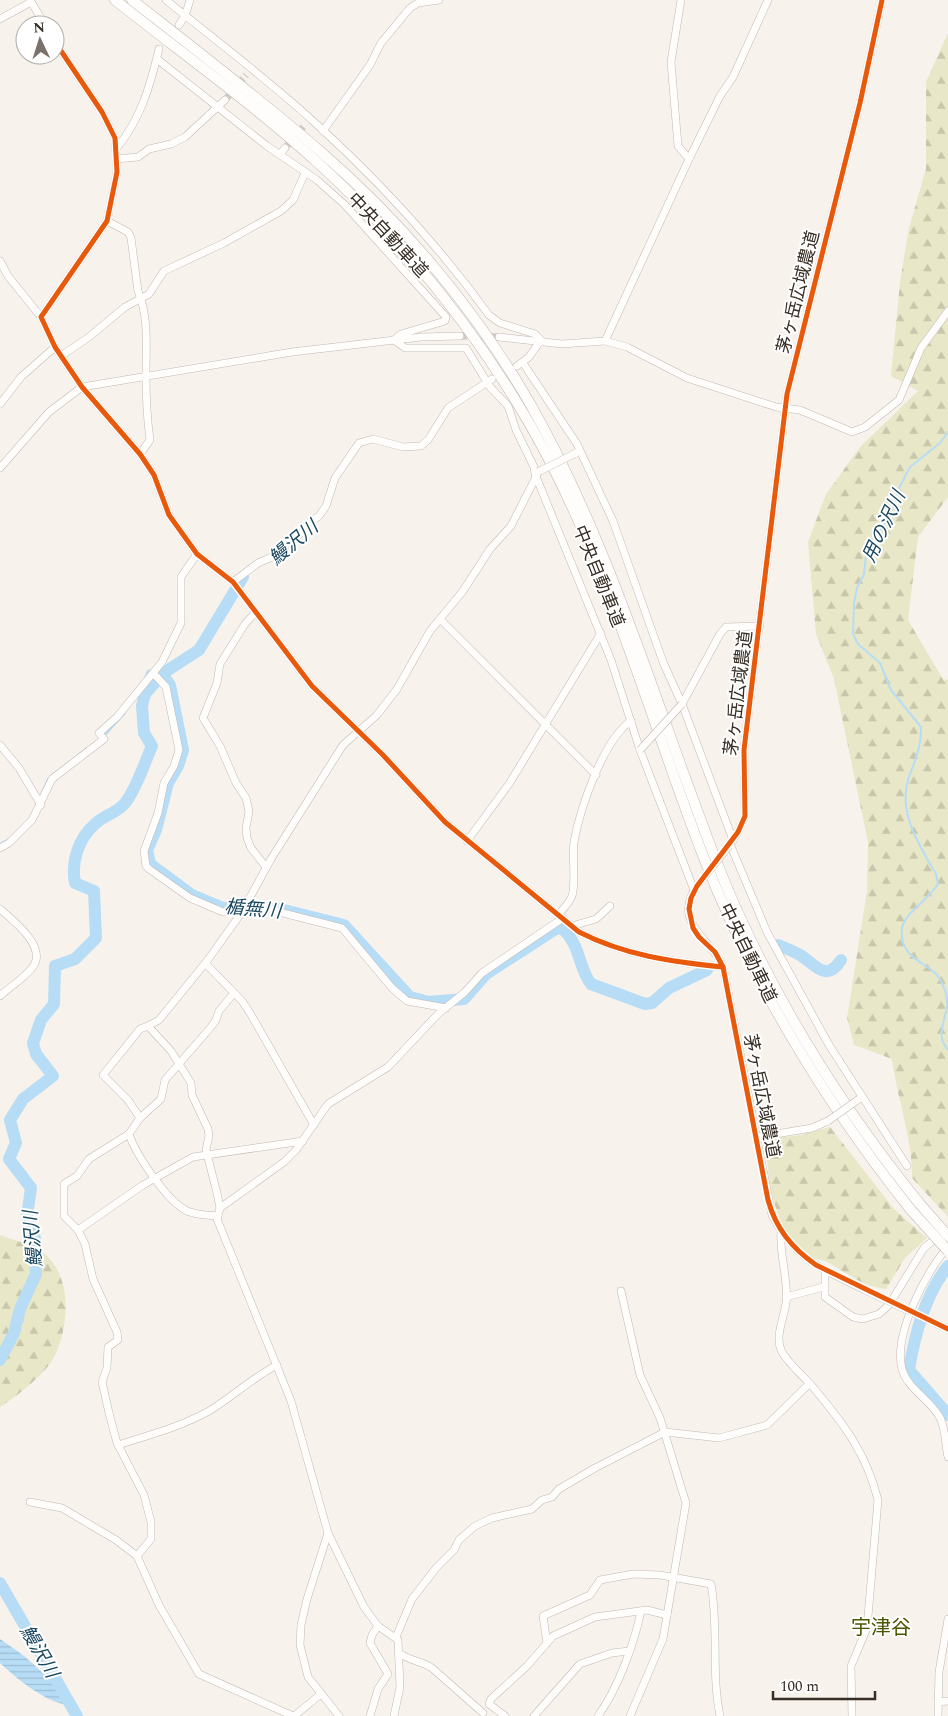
<svg xmlns="http://www.w3.org/2000/svg" width="948" height="1716" font-family="Spectral,'Noto Sans JP',serif">
<style>
.forest{fill:url(#forest-firs)}
.water{fill:url(#water-rules)}
.lines{fill:none;stroke-linecap:round;stroke-linejoin:round}
.stream{stroke:#b6ddf5;stroke-width:2}
.river{stroke:#b6ddf5;stroke-width:12}
.minor-tunnel{stroke:#d1cbc5;stroke-width:7;stroke-dasharray:7 3.5;stroke-linecap:butt}
.minor-casing{stroke:#c0b9b3;stroke-width:8}
.highway-casing{stroke:#c0b9b3;stroke-width:11}
.minor{stroke:#fefdfc;stroke-width:7}
.highway{stroke:#fefdfc;stroke-width:10}
.minor-bridge-casing{stroke:#c0b9b3;stroke-width:8;stroke-linecap:butt}
.highway-bridge-casing{stroke:#c0b9b3;stroke-width:11;stroke-linecap:butt}
.minor-bridge{stroke:#fefdfc;stroke-width:7}
.highway-bridge{stroke:#fefdfc;stroke-width:10}
.cycleway-casing{stroke:#fff;stroke-width:8}
.cycleway{stroke:#e8590c;stroke-width:5}
.labels{text-anchor:middle;stroke-width:4;stroke-linejoin:round;paint-order:stroke}
.street-label{font-size:18px;fill:#362d24;stroke:#fff}
.water-label{font-size:19px;font-style:italic;fill:#1a4861;stroke:#fff}
.quarter-label{font-size:20px;fill:#4b5600;stroke:#fff}
</style>
<defs>
<pattern id="forest-firs" width="22" height="20" patternUnits="userSpaceOnUse" patternTransform="scale(1.25)"><rect width="22" height="20" fill="#e8e7c7"/><path d="M5 1l3.5 6h-7zM16 11l3.5 6h-7z" fill="#c8c6ab"/></pattern>
<pattern id="water-rules" width="6" height="5" patternUnits="userSpaceOnUse" patternTransform="scale(1.25)"><rect width="6" height="5" fill="#b6ddf5"/><path d="M0 2.5h6" fill="none" stroke="#9dbed2"/></pattern>
</defs>
<rect width="100%" height="100%" fill="#f8f2ed"/>
<!-- forest -->
<g class="forest">
<path d="M948,33v464l-30,40 -10,83 36,61 4,-2v538l-36,-39c1,-39 -15,-79 -20,-119l-38,-14 -7,-27 20,-127 1,-49 -34,-163 -18,-45 -8,-92 18,-48 35,-48 57,-55 -27,-15 9,-94 9,-54 17,-59v-87z"/>
<path d="M830,1127l64,82 33,29 -22,20 -19,31c-21,-2 -37,-14 -55,-25 -6,-5 -14,-4 -21,-7 -34,-17 -45,-84 -43,-118l34,-4z"/>
<path d="M0,1235c12,5 32,9 43,17 29,24 27,71 12,103 -7,17 -39,42 -55,52z"/>
</g>
<!-- water -->
<path class="water" d="M0,1639c8,6 17,11 24,17 14,11 21,23 40,27l18,33h-9l-5,-11c-23,-3 -51,-26 -68,-42z"/>
<g class="lines">
<!-- stream -->
<g class="stream">
<path d="M948,432l-8,11 -30,24 -11,21 -8,23 -25,44 -2,19 -7,14 -3,15 -1,31 5,10 22,19 11,27 30,37c1,20 -7,35 -13,53 -10,33 12,67 28,94l2,10c-8,14 -34,30 -36,44 -4,33 30,34 39,53 4,8 7,17 6,26 -3,16 -11,30 1,43"/>
<polyline points="145,678 148,671 153,670"/>
<polyline points="105,735 125,713"/>
<polyline points="51,776 87,748"/>
<polyline points="41,795 48,779"/>
<polyline points="0,844 9,839"/>
</g>
<!-- river -->
<g class="river">
<polyline points="162,674 170,685 183,750 178,766 168,783 156,830 147,850 150,864 192,895 223,908 244,908"/>
<path d="M276,908l68,17 66,72 19,5 35,-3 22,-25 71,-46 6,1c18,17 15,38 28,55l54,20 7,-1 17,-15 38,-18"/>
<path d="M778,945c7,3 15,6 22,10 14,8 26,29 41,5"/>
<path d="M948,1266c-23,29 -33,67 -39,104l39,45"/>
<path d="M0,1360l14,-27 6,-24 16,-35 -1,-36 -8,-22 4,-28 -22,-29 7,-16 -6,-23 13,-21 30,-23 -17,-22 -3,-11 8,-23 13,-16 1,-38 20,-7 21,-21 -2,-47 -19,-8c-4,-21 3,-44 20,-59 9,-9 23,-11 31,-22 12,-17 18,-38 26,-56l-8,-13 -2,-27 3,-12 17,-20 37,-24 44,-73"/>
<polyline points="0,1583 77,1716"/>
</g>
<!-- minor-tunnel -->
<g class="minor-tunnel">
<polyline points="225,100 246,75"/>
<polyline points="285,148 305,125"/>
<polyline points="460,336 499,337"/>
</g>
<!-- minor casing -->
<g class="minor-casing">
<g id="minor">
<polyline points="30,0 45,25"/>
<path d="M166,0c49,40 100,78 147,121 64,58 125,124 176,194l11,8 35,11 6,6"/>
<polyline points="0,19 31,2"/>
<polyline points="179,25 185,16 190,0"/>
<path d="M55,42l47,70 13,26 2,34 -10,49 -66,96 14,30 27,40 58,67 14,21 15,40 28,39 36,28 79,104 70,68 63,68 134,110c45,23 93,30 144,35"/>
<polyline points="157,59 267,146 317,180 345,205 446,317 445,321 401,334 394,340 405,348 466,348 490,387 508,406 516,430 534,467 535,474 611,660 640,750 694,890"/>
<polyline points="323,131 370,65 381,43 410,8 418,3 439,0"/>
<path d="M116,149c25,-30 34,-63 43,-100"/>
<polyline points="280,154 285,148"/>
<polyline points="116,159 138,157 149,149 171,144 185,137 225,100"/>
<polyline points="689,159 720,96 733,77 768,0"/>
<path d="M107,221l21,11 3,6 7,53c11,26 8,56 8,84 0,22 1,43 4,65l-10,14"/>
<polyline points="0,261 8,276 41,317"/>
<polyline points="499,337 562,344 605,341 689,159 678,146 671,62 681,0"/>
<polyline points="605,341 627,347 687,378 776,407 800,410 852,432 865,427 899,400 921,348 948,311"/>
<polyline points="61,356 89,337 125,307 149,294 164,271 224,243 281,211 293,200 305,173"/>
<polyline points="523,363 577,444 613,521 663,662 682,704 733,840"/>
<polyline points="517,366 529,357 541,340"/>
<polyline points="0,404 21,377 55,347"/>
<polyline points="0,468 49,412 82,387 292,352 421,337 460,336"/>
<polyline points="233,582 258,563 281,553 288,541 299,535 307,524 319,516 326,506 335,478 359,443 373,439 403,447 421,446 428,440 448,408 492,379"/>
<polyline points="255,613 245,624 220,664 217,683 203,718 220,746 236,783 246,798 249,811 246,828 247,838 251,848 266,867"/>
<polyline points="440,619 596,775"/>
<polyline points="153,673 166,687 179,750 174,766 164,783 158,813 144,851 146,866 149,869 190,898 223,912 271,910 342,928 392,988 407,1001 446,1008"/>
<polyline points="682,704 720,634 726,627 760,626"/>
<polyline points="0,745 19,768 41,805"/>
<polyline points="467,841 509,784 601,633"/>
<polyline points="730,844 767,932 829,1045 907,1166"/>
<polyline points="729,846 738,832 745,816 744,750 787,394 860,103 882,0"/>
<polyline points="0,848 9,843 32,820 52,779 104,739 99,733 117,717 162,662 181,623 181,577 197,554"/>
<path d="M696,887c-24,38 16,51 27,80l49,248c24,46 51,54 95,76"/>
<path d="M0,909c13,11 49,39 32,59 -8,10 -22,19 -32,28"/>
<path d="M558,915c5,-6 12,-13 14,-19 4,-12 0,-39 2,-54 6,-33 29,-102 57,-121"/>
<polyline points="572,926 596,919 610,906"/>
<polyline points="234,993 219,1011 216,1020 211,1027 165,1080 161,1099 140,1118 129,1134 89,1159 77,1176 64,1184 64,1216 78,1230 143,1185 193,1157 303,1141"/>
<polyline points="148,1026 159,1020 207,961"/>
<polyline points="140,1118 128,1100 103,1075 140,1029 148,1026 171,1051 191,1083 192,1095 208,1129 209,1136 206,1150 217,1193 220,1208 217,1219 291,1401 328,1533 307,1599 301,1625 300,1645 308,1677 339,1716"/>
<polyline points="314,1125 250,1013 242,1001 207,965 207,961 242,912 271,859 343,745 377,715 397,689 430,631 463,591 490,549 511,526 538,473"/>
<path d="M129,1134c7,21 38,67 58,77 9,4 21,4 31,5"/>
<polyline points="757,1137 812,1128 828,1121"/>
<polyline points="220,1208 284,1162 296,1150 328,1104 388,1067 438,1014 465,992 482,973 563,918"/>
<polyline points="78,1230 85,1244 93,1279 117,1332 118,1340 108,1347 107,1368 102,1382 109,1413 117,1443 144,1495 151,1522 151,1539 137,1556 159,1605 199,1674 293,1716"/>
<path d="M781,1231c-2,24 8,49 5,72 -2,15 -12,35 -4,49 7,12 20,23 30,34 31,37 54,66 66,114l-11,128 -16,38 1,50"/>
<path d="M948,1247c-22,24 -55,88 -46,122 5,19 27,30 37,47 7,11 6,29 9,41"/>
<polyline points="825,1270 825,1297 853,1317 863,1319 879,1314 889,1305 924,1248 939,1236"/>
<polyline points="621,1291 640,1375 660,1418 686,1503 663,1639 630,1716"/>
<polyline points="786,1297 823,1287"/>
<path d="M118,1445c31,-10 62,-18 91,-34 23,-14 43,-33 68,-46"/>
<polyline points="30,1502 62,1508 116,1540 137,1556"/>
<polyline points="328,1533 364,1607 378,1626 398,1640 400,1687 394,1716"/>
<polyline points="396,1637 412,1599 436,1568 454,1550 459,1540 475,1526 492,1518 532,1509 542,1500 552,1497 559,1489 595,1468 665,1432 719,1438 767,1425 809,1384"/>
<path d="M547,1643l-4,-27 47,-21 10,-15 33,-6 27,1 51,9c8,44 0,88 9,132"/>
<path d="M399,1653c11,8 23,8 33,15l51,45"/>
<polyline points="938,1702 948,1701"/>
<polyline points="294,1716 321,1694"/>
<polyline points="370,1716 378,1689 388,1674 370,1643 372,1635 378,1626"/>
<polyline points="505,1716 489,1704 491,1699 527,1666 553,1636 595,1617 647,1610 667,1615"/>
<polyline points="534,1716 580,1664 612,1653 629,1651"/>
<path d="M598,1716c20,-28 36,-71 43,-105"/>
<polyline points="938,1716 939,1672 948,1619"/>
</g>
</g>
<!-- highway casing -->
<g class="highway-casing">
<g id="highway">
<path d="M115,0c68,54 138,104 202,162 77,70 145,151 199,239 86,139 128,301 186,452 50,130 122,248 209,357"/>
<path d="M132,0c64,50 128,99 189,152 81,70 153,156 207,248 69,120 111,251 158,380 17,46 33,93 54,137 47,103 108,198 179,286"/>
</g>
</g>
<!-- minor -->
<use href="#minor" class="minor"/>
<!-- highway -->
<use href="#highway" class="highway"/>
<!-- minor-bridge casing -->
<g class="minor-bridge-casing">
<g id="minor-bridge">
<polyline points="538,472 576,453"/>
<polyline points="640,750 682,704"/>
<polyline points="697,886 729,846"/>
<polyline points="828,1121 859,1099"/>
<polyline points="867,1291 948,1329"/>
</g>
</g>
<!-- highway-bridge casing -->
<g class="highway-bridge-casing">
<g id="highway-bridge">
<polyline points="919,1203 948,1236"/>
<polyline points="911,1210 948,1251"/>
</g>
</g>
<!-- minor-bridge -->
<use href="#minor-bridge" class="minor-bridge"/>
<!-- highway-bridge -->
<use href="#highway-bridge" class="highway-bridge"/>
<!-- cycleway casing -->
<g class="cycleway-casing">
<g id="cycleway">
<path d="M882,0l-22,103 -73,291 -43,356 1,66 -7,16 -41,54 -6,12 -2,11 4,19 6,9 16,15 8,15 45,233c8,29 24,48 48,65l132,64"/>
<path d="M55,42l47,70 13,26 2,34 -10,49 -66,96 14,30 27,40 58,67 14,21 15,40 28,39 36,28 79,104 70,68 63,68 134,110c45,23 93,30 144,35"/>
</g>
</g>
<!-- cycleway -->
<use href="#cycleway" class="cycleway"/>
</g>
<g class="labels">
<!-- street labels -->
<g class="street-label">
<text transform="translate(388 235) rotate(47)" y="6">中央自動車道</text>
<text transform="translate(798 292) rotate(-76)" y="6">茅ヶ岳広域農道</text>
<text transform="translate(599 576) rotate(68)" y="6">中央自動車道</text>
<text transform="translate(738 693) rotate(-83)" y="6">茅ヶ岳広域農道</text>
<text transform="translate(748 953) rotate(64)" y="6">中央自動車道</text>
<text transform="translate(762 1096) rotate(79)" y="6">茅ヶ岳広域農道</text>
</g>
<!-- water labels -->
<g class="water-label">
<text transform="translate(883 526) rotate(-65)" y="7">用の沢川</text>
<text transform="translate(293 542) rotate(-40)" y="7">鰻沢川</text>
<text transform="translate(253 908) rotate(5)" y="7">楯無川</text>
<text transform="translate(32 1239) rotate(-95)" y="7">鰻沢川</text>
<text transform="translate(40 1651) rotate(60)" y="7">鰻沢川</text>
</g>
<!-- quarter labels -->
<g class="quarter-label">
<text x="881" y="1634">宇津谷</text>
</g>
</g>
<!-- north arrow -->
<g transform="translate(40 40) rotate(356)"><circle r="24" fill="#ffffff" stroke="#afaba7"/>
<path d="M0-4L9 19L0 12L-9 19Z" fill="#7a726a"/>
<text y="-8" font-size="14" font-weight="bold" text-anchor="middle" fill="#362d24">N</text>
</g>
<!-- scale -->
<path d="M773 1691v8h102v-8" fill="none" stroke="#362d24" stroke-width="2.5"/>
<text x="780" y="1691" font-size="15" fill="#362d24" stroke="#ffffff" stroke-width="4" paint-order="stroke">100 m</text>
</svg>
